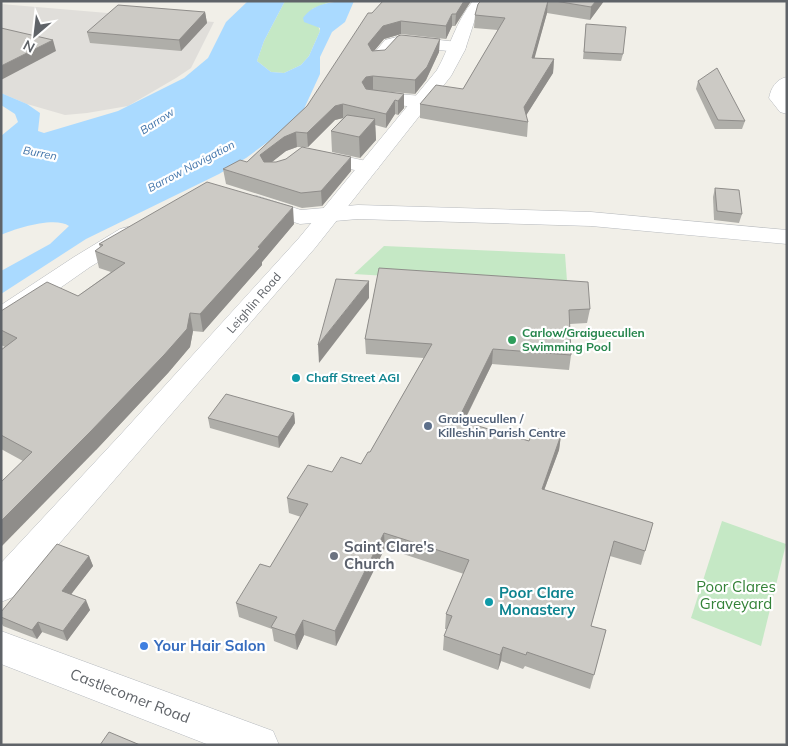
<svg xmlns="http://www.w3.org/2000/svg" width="788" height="746" font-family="Mulish,sans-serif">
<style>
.industrial{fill:#e0deda}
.green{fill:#c5e8c5}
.water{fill:#aadaff}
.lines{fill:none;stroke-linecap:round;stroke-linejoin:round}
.minor-casing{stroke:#b5b8bc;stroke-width:1}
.tertiary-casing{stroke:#b5b8bc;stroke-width:1}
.secondary-casing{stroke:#b6babf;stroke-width:1}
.minor{fill:#fff;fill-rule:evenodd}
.tertiary{fill:#fff;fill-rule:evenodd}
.secondary{fill:#fff;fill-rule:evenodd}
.wall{fill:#afaea9}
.shaded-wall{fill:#8f8d8a}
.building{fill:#cccac5;stroke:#8f8d8a}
.leisure-dot{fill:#2e9e5b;stroke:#fff;stroke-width:2}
.culture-dot{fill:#0f9aa8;stroke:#fff;stroke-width:2}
.service-dot{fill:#5c6f8a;stroke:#fff;stroke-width:2}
.worship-dot{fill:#6b7280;stroke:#fff;stroke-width:2}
.shop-dot{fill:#3f7fe0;stroke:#fff;stroke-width:2}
.labels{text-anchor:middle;stroke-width:4.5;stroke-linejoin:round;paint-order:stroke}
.far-water-label{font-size:11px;font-style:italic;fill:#4174aa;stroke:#fff}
.street-label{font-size:12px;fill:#5f6368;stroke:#fff}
.leisure-label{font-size:12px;font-weight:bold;fill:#27864d;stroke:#fff;text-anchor:start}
.culture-label{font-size:12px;font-weight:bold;fill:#0d838f;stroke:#fff;text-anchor:start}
.service-label{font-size:12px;font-weight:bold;fill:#4e5e75;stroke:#fff;text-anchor:start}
.near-worship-label{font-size:15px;font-weight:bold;fill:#5b616d;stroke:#fff;text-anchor:start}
.near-park-label{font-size:15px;fill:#348238;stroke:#fff}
.near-culture-label{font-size:15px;font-weight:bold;fill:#0d838f;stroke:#fff;text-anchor:start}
.near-shop-label{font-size:15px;font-weight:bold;fill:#366cbe;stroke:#fff;text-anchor:start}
.near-street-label{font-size:15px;fill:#5f6368;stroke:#fff}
</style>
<rect width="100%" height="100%" fill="#f1efe8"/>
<!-- industrial -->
<polygon class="industrial" points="1,4 214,22 191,68 176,78 128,106 87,113 65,115 27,104 1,93"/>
<!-- green -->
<g class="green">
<polygon points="285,1 332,1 312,9 320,31 309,56 301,65 284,73 271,72 257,61 264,41"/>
<polygon points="384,246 565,254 567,281 553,286 354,274"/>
<polygon points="722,521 786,544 761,646 691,618"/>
</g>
<!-- water -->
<path class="water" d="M248,1h37l-21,40 -7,20 14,11 13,1 17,-8 8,-9 11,-25v-3l-16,-6 -1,-4c11,-16 33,-17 51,-17l-9,21 -13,10 -12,25v17l-17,37 -19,19 -38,28 -27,16 -133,65 -85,55v-23l49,-27 19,-18c-13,-10 -53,2 -68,9v-99l17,-14 -3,-8 -14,-9v-12l26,11 13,9 -2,18 6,2 74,-22 66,-33 24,-20 18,-36z"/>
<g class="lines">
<!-- minor casing -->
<g class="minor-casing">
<g id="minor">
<polygon points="401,36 458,42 464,43 466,47 464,51 458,52 401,46 397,47 384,62 372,62 370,58 385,40"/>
<path d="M787,77v37l-7,-2 -11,-14c2,-10 7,-19 18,-21z"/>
<polygon points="373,92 422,96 429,98 431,102 429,106 422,108 367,101 364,97 367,93"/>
<polygon points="314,150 376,163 379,167 376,171 369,173 307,160 304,156 307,152"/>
<polygon points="257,196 301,210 358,205 591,212 787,230 787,244 591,226 358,219 300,224 249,208 246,203 249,198"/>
<polygon points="128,227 136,229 139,234 136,239 90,267 10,323 1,325 1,305 74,257 120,229"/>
</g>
</g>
<!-- tertiary casing -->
<g class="tertiary-casing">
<path id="tertiary" d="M473,1h15l-12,15 -11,34 -14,26 -136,172 -302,349 -12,5v-39l121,-130 177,-195 138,-168c13,-23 19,-49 36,-69z"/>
</g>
<!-- secondary casing -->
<g class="secondary-casing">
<polygon id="secondary" points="1,631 273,731 279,745 209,745 1,664"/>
</g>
<!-- minor -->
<use href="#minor" class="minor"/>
<!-- tertiary -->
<use href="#tertiary" class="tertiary"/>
<!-- secondary -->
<use href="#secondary" class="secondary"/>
</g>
<!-- wall -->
<g class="wall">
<polygon points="471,1 455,26 452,26 446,39 401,34 384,39 374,51 439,52 426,80 415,94 380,91 404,94 404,108 398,115 395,114 386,128 375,125 376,140 360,158 332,152 331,131 343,118 335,120 308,147 297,147 286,151 271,162 351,171 322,206 302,208 226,184 223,169 247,162 307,106 372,13"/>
<polygon points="481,1 604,1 590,20 547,13 534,58 554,59 553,73 526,115 528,122 527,137 420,118 420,104 463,89 498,30 474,28 475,15"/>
<polygon points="205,12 207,23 181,51 90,43 87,32"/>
<polygon points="586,24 623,54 621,61 583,59"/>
<polygon points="698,81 745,121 742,129 715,129 696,89"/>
<polygon points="715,188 742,214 739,223 714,220 713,197"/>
<polygon points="294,224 262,262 262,265 203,332 193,331 190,347 168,373 96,450 23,461 1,449 1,350 5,347 1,345 1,311 78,296 111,272 99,268 95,251 100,247 99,244"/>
<polygon points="379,268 590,309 587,323 570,324 571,355 569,370 492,364 464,422 529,441 561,435 559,450 544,490 653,523 641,565 610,556 591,626 606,630 590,689 525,666 523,669 501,661 498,670 443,650 444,636 447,629 445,629 446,614 464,574 385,548 336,646 304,635 297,650 274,641 272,629 239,617 236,603 270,567 301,517 289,513 287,498 332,472 361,464 370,452 424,358 366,354 365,339"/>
<polygon points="294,413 295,423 279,448 210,428 208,418"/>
<polygon points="89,556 93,566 71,594 90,610 67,641 42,632 37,639 3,626 1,622 1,612"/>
</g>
<!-- shaded-wall -->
<g class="shaded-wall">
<polygon points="464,1 471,1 455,26 456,14"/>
<polygon points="548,1 547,13 531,71 532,58"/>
<polygon points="596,1 604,1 590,20 591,7"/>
<polygon points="205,12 207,23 181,51 179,40"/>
<polygon points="452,14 452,26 446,39 446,26"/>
<polygon points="401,21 401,34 384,39 369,57 368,44 383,26"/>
<polygon points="440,39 439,52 426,80 415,94 415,80"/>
<polygon points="53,40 56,51 1,80 1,66"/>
<polygon points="554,59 553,73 522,122 524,107"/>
<polygon points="373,76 373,90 367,91 362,82 366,77"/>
<polygon points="404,94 404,108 398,115 398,101"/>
<polygon points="395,100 395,114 386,128 386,114"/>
<polygon points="343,104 343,118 335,120 308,147 307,133 335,106"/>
<polygon points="375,119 376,140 360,158 359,137"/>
<polygon points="296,132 297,147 286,151 262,170 260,155 284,137"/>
<polygon points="351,157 351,171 322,206 321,191"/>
<polygon points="293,207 294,224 262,262 262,265 203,332 200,314"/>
<polygon points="369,281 369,298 319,363 318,345"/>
<polygon points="190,313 193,331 190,347 168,373 96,450 1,547 1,521"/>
<polygon points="493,349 492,364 457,435 458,420"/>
<polygon points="294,413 295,423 279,448 278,437"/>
<polygon points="561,435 559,450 539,504 542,489"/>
<polygon points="384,533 385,548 336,646 335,631"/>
<polygon points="89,556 93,566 66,601 62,591"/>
<polygon points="86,600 90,610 67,641 63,631"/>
<polygon points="303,620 304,635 297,650 295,635"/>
<polygon points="38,622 42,632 37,639 32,630"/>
<polygon points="503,647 501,661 498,670 500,655"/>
</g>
<!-- building -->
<g class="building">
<polygon points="383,1 464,1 456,14 452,14 446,26 401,21 383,26 368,44 372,51 385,50 398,36 401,35 440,39 427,67 415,80 373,76 366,77 362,82 366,89 404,94 398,101 395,100 386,114 343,104 335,106 307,133 296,132 284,137 260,155 264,162 276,162 286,159 302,147 351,157 321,191 301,193 223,169 240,160 247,162 307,106 368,13 372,13"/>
<polygon points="481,1 548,1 532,58 554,59 524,107 528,122 420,104 436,85 463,89 505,18 475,15 478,4"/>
<polygon points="555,1 596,1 591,7"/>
<polygon points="118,5 205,12 179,40 87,32"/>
<polygon points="586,24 626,27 623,54 584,52"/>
<polygon points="1,28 53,40 1,66"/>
<polygon points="717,68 745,121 718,120 698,81"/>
<polygon points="347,115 375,119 359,137 331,131"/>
<polygon points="207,182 293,207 258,247 260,248 200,314 190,313 187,329 164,355 90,432 1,521 1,482 32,452 1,435 1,350 17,338 1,330 1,311 47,282 78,296 125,263 95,251 103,245 99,244"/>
<polygon points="715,188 739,190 742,214 717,211"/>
<polygon points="379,268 588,282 590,309 569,310 571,355 493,349 458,420 529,441 534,428 561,435 542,489 653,523 645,551 614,541 591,626 606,630 594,675 527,652 526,655 503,647 500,655 444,636 452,616 446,614 469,560 384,533 335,631 303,620 295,635 271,627 277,617 236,603 260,564 270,567 308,504 287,498 308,465 332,472 341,457 361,464 368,452 370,452 432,344 365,339"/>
<polygon points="336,279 369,281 318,345"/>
<polygon points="226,394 294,413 278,437 208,418"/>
<polygon points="57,544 89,556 62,591 86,600 63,631 38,622 32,630 1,617 1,612"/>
<polygon points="109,732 140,745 100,745"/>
</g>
<!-- markers -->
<circle class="leisure-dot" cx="512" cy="340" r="5"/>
<g class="culture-dot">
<circle cx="296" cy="378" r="5"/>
<circle cx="489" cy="602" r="5"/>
</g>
<circle class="service-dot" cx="428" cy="426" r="5"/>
<circle class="worship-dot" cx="334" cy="556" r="5"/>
<circle class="shop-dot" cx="144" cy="646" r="5"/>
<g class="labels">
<!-- far-water labels -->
<g class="far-water-label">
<text transform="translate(157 121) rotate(-33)" y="4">Barrow</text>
<text transform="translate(40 153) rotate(11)" y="4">Burren</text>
<text transform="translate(191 166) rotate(-28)" y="4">Barrow Navigation</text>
</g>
<!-- street labels -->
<g class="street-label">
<text transform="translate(254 303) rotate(-49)" y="4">Leighlin Road</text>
</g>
<!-- leisure labels -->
<g class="leisure-label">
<text x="522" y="337">Carlow/Graiguecullen<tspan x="522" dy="14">Swimming Pool</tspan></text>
</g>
<!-- culture labels -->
<g class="culture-label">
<text x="306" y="382">Chaff Street AGI</text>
</g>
<!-- service labels -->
<g class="service-label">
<text x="438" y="423">Graiguecullen /<tspan x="438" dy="14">Killeshin Parish Centre</tspan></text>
</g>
<!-- near-worship labels -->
<g class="near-worship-label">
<text x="344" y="552">Saint Clare's<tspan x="344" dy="17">Church</tspan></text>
</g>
<!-- near-park labels -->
<g class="near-park-label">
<text x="736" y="592">Poor Clares<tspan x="736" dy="17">Graveyard</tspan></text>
</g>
<!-- near-culture labels -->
<g class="near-culture-label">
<text x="499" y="598">Poor Clare<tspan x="499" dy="17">Monastery</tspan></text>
</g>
<!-- near-shop labels -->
<g class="near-shop-label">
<text x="154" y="651">Your Hair Salon</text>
</g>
<!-- near-street labels -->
<g class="near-street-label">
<text transform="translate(130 696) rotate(21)" y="5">Castlecomer Road</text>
</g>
</g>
<!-- border -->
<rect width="788" height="746" fill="none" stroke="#5f6368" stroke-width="5"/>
<!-- north arrow -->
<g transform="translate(35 35) rotate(208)" stroke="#ffffff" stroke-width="4" paint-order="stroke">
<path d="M0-4L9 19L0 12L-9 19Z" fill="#5f6368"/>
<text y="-8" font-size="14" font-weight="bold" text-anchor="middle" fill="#5f6368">N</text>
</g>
</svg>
